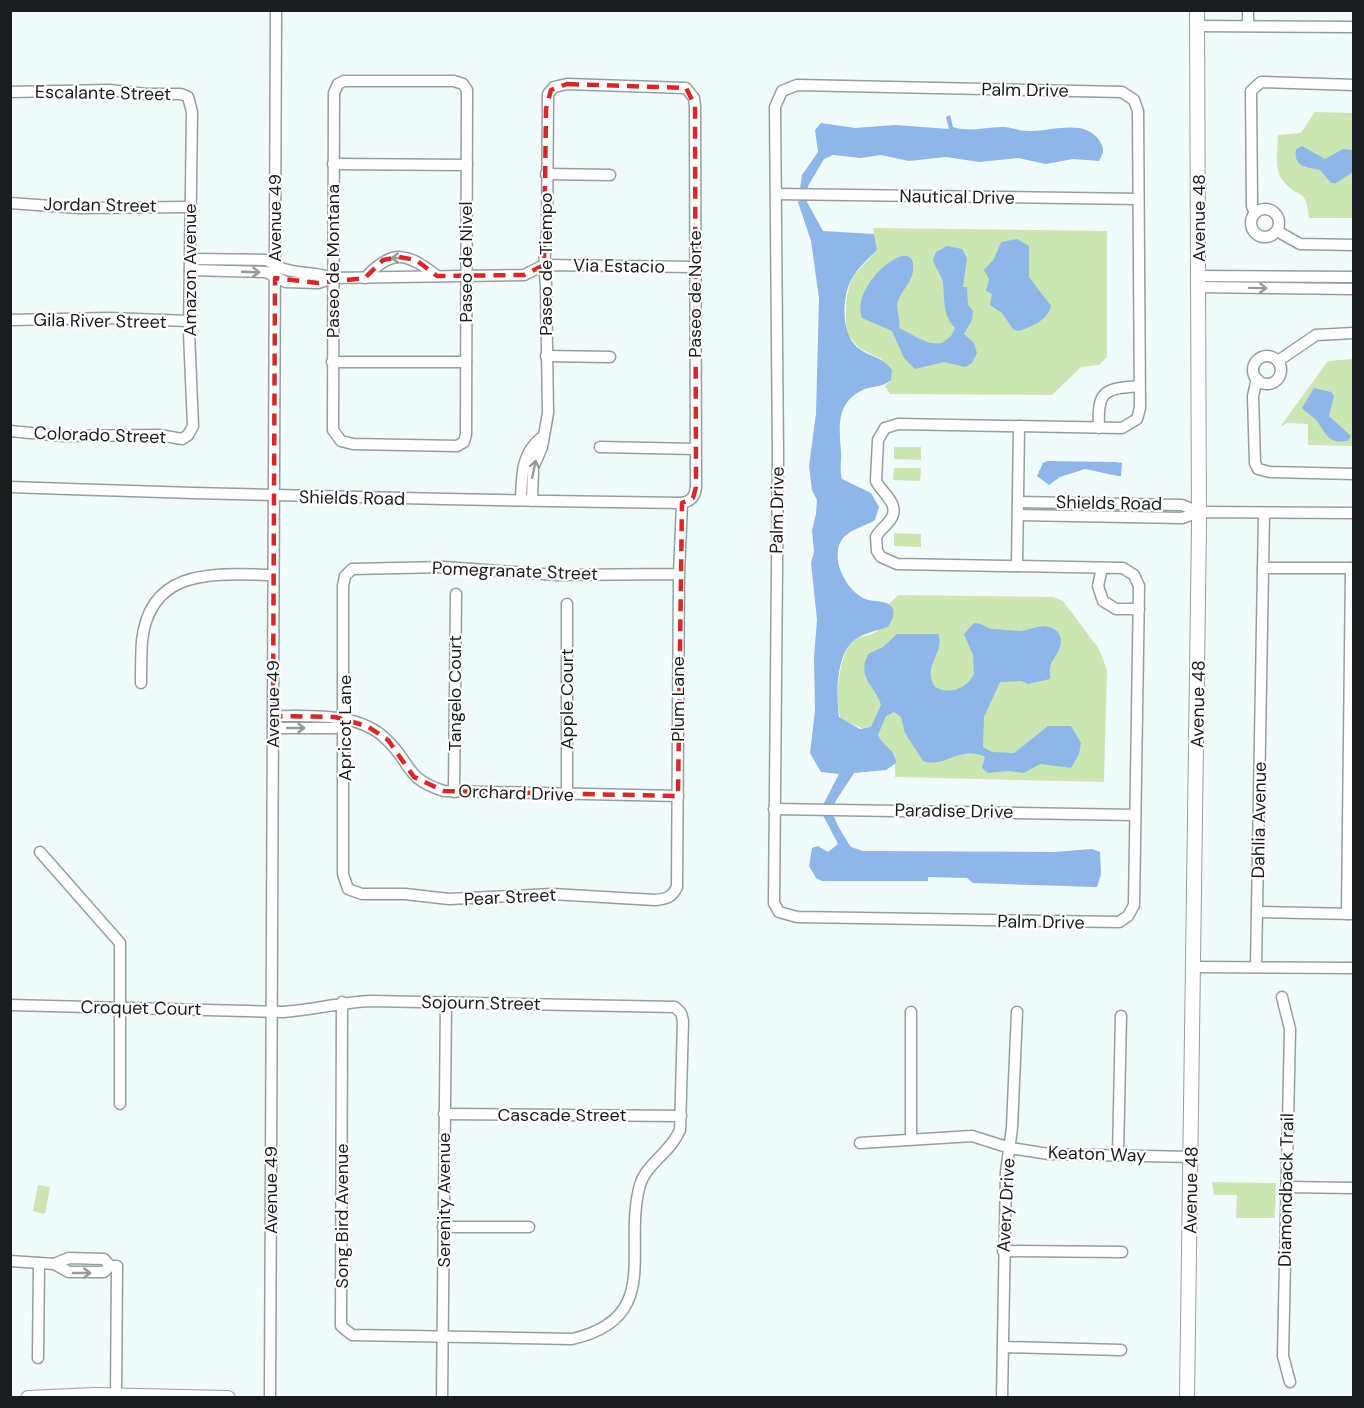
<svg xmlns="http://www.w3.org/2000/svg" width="1364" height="1408" font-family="'DM Sans',sans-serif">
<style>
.green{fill:#cce6b3}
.water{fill:#8fb6e8}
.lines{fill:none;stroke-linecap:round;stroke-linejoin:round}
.minor-casing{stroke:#969f9f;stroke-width:13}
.major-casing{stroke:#969f9f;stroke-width:16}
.minor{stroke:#fff;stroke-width:10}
.major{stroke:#fff;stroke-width:14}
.oneway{stroke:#989999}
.marked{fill:none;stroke:#d62828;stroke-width:4.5;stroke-dasharray:12 8;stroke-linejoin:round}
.labels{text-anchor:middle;stroke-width:4.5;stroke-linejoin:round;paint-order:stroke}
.street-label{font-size:18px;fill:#191d1d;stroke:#fff}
</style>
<rect width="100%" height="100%" fill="#f1fbfb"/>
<!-- green -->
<g class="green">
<path d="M1315,112l38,1v105h-44c-3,-32 -10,-18 -25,-36 -11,-12 -6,-33 -6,-47l23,-2z"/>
<polygon points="873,228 1107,231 1107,357 1099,365 1081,367 1052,395 890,394 885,386 891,380 881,359 859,348 849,336 846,328 846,301 851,279 877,250"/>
<polygon points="1353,359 1353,446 1308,445 1308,424 1287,423 1280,427 1328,361"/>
<polygon points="894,447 921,447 921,460 894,459"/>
<polygon points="894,468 921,468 920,481 893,480"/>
<polygon points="894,533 921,534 921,547 894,546"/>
<path d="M898,595l155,2 10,4 36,48 8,21 -3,112 -209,-5v-22l-28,-25 -25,-10c-10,-13 -2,-65 9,-77 7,-8 17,-6 25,-11 7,-5 12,-17 17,-23l-4,-5z"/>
<polygon points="1212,1182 1276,1183 1275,1218 1236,1218 1237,1195 1214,1195"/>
<polygon points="38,1185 50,1187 45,1214 33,1211"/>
</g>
<!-- water -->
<g class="water">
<path d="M950,115l3,12c18,6 34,-1 52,0 8,1 15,4 23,4 22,1 56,-13 71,9 6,9 5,12 0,21l-26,-2 -27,5 -28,-6 -39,4 -33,-5 -37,4 -28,-6 -20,3 -28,-3 -9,4 -16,27 -1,16 16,29 51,3 3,16c-9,9 -18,17 -25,28 -10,18 -12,55 6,70 12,9 25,9 34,22l-1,10c-8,7 -17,6 -26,9 -29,12 -26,37 -24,62 1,10 -2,18 1,28l29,14 8,14 -4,13c-9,6 -25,9 -32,18 -15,20 4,55 25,62 8,2 21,0 25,9 2,6 -2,13 -5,18 -10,3 -28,7 -36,15 -16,16 -16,54 -13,75l21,12 11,-2 10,-22c-5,-19 -25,-26 -13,-51l15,-7 14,-13h41c8,18 -17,33 -3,53 14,8 32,2 39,-13l-1,-19 -9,-21 10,-11c8,0 11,4 18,6 3,0 27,2 29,2 14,-2 23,-10 37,1 8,13 -2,21 -7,32 -2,5 -1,11 -1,15l-22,5 -7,-3 -21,1 -16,35 -1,30 9,5 22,1 34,-27h23l10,17 -2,11 -8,14 -31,-4 -16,9 -16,-2 -20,2 -6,-5 3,-11c-25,-13 -40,12 -62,4l-18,-28 -4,-16 -7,-5 -8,4 -8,19c5,12 17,13 18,28l-10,7 -32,3c-24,39 -30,31 -3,74l12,4 191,1 38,-3 8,3 1,22 -4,13 -124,-4 -6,-5 -39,-1v4h-106l-6,-3 -7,-12 3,-18 6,-2 10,6 10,-8 -15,-29v-10l16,-31 -18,-2 -11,-19 5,-42 -1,-54 3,-37 -6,-57 3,-11 -2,-22 4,-16 1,-14 -5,-10 -3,-24 7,-52 3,-116 -8,-57 -13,-39 4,-27 16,-23 -3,-22 6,-7 34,5 40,-3 54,4 -3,-12z"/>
<path d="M1302,146l23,13 18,-10 10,1v22l-17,11h-5l-11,-13c-14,-3 -27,-3 -24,-21z"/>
<path d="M1017,239l12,7v31l22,29c-3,14 -21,22 -33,25l-5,-2 -11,-16 -12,-8 2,-11 -6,-3 3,-12 -5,-9 10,-11 7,-17z"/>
<path d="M947,246l15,3 5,9 -4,29h4l1,18 5,6 -1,9 -8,14 10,9 3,10 -5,10 -7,4 -21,-5 -29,7 -11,-11 -12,-27 -30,-13c-13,-34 56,-89 51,-47 -1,11 -12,20 -15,30 -3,9 3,18 1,27 12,5 27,18 43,15l9,-7 4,-8c-13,-13 -10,-29 -12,-45 -1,-8 -8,-15 -10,-23l3,-8z"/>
<path d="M1314,388l17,4 3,4 -5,20 22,20 -3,5c-20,3 -21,-6 -31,-20 -4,-5 -11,-8 -15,-13z"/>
<polygon points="1047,461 1115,462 1122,463 1121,476 1118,476 1085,469 1060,477 1049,485 1037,476 1043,463"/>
</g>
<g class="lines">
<!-- minor casing -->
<g class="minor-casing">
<g id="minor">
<polyline points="1248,10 1248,26"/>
<polyline points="1197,26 1354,27"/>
<polygon points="344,81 454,81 463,84 467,90 466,434 464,442 457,446 353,444 341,441 333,430 334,93 338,84"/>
<path d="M797,85l325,7 12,8 4,11 2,297 -3,11 -15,9 -224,-4 -13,4 -7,12 -2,41c5,11 23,22 16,36 -4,8 -12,12 -16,20l1,14 4,6 16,7 226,4 11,7 5,11 -5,319 -6,11 -9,6 -322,-5 -18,-5 -5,-9 4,-446 -3,-350 7,-16z"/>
<polyline points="10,92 109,90 146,94 181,94 188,97 192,112 189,332 193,426 188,435 182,439 159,435 62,436 10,431"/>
<polyline points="333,164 467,165"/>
<polyline points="546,174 610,175"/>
<polyline points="776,194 1138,199"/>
<polyline points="10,203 78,208 190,207"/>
<circle cx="1265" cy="223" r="14"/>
<polyline points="1255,213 1252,206 1251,91 1261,82 1354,85"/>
<polyline points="1277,231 1300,244 1354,245"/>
<path d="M190,259l77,1c19,16 43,10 66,18"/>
<polyline points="190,270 266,272 286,282 318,283 333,278 524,275 544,265 695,267"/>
<polyline points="1199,276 1354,277"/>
<path d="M365,278c27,-30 43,-25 72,-2"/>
<polyline points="1199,287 1354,289"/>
<polyline points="10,320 109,318 189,321"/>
<polyline points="546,356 610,357"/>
<circle cx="1267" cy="370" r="14"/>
<polyline points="1278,361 1316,335 1354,333"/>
<polyline points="332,362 466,362"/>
<polyline points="1257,379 1253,396 1255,463 1258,469 1270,472 1354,474"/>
<path d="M1099,428c-2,-38 5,-39 40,-42"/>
<polyline points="600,447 695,449"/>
<path d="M10,487c224,8 448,13 672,16 9,-2 13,-6 14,-16l-1,-381 -1,-8 -8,-10 -119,-4 -13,3 -6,7 -1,137 -3,34 2,20 2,128 -6,34 -9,21 -1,33"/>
<path d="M521,500c1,-24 0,-46 20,-62"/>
<polyline points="1018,502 1182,505 1199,512"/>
<polyline points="1018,515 1182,518 1199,512 1354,513"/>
<polyline points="1017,566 1019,426"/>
<polyline points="1102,568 1098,586 1103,601 1116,609 1139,609"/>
<polyline points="1263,568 1354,568"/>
<path d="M679,574l-122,1 -113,-8 -92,2 -7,7 -2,10v288l5,15 14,5h43l44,5 103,-5 103,6c12,-1 17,-3 22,-13l2,-313 3,-71"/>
<path d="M141,683c0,-14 0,-28 1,-42 8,-75 75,-67 131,-66"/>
<path d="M273,716c38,1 85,-5 114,24 25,24 18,39 57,51l234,5"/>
<polyline points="273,728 335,728 345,721"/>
<polyline points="454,792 456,594"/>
<polyline points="567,795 567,604"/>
<polyline points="774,809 1135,815"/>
<polyline points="40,852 120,943 120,1104"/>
<polyline points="1257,912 1353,914"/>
<polyline points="1347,914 1351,568"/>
<polyline points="1195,967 1354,968"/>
<polyline points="1256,967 1264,513"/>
<polyline points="1282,997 1290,1029 1283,1356 1290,1382"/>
<path d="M10,1005l273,7c30,-2 58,-10 88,-11l304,6 6,6 2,8 -3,109c-10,23 -34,34 -40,55 -18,64 24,133 -68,154l-220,-4 -11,-9 1,-324"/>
<polyline points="444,1114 681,1116"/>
<polyline points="911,1138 911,1012"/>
<polyline points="860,1143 972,1136 1010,1148 1049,1154 1191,1157"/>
<polyline points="1118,1155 1121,1016"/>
<polyline points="1286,1187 1354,1188"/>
<polyline points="443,1227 529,1227"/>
<polyline points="1003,1251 1122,1252"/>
<polyline points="10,1261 54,1264 69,1272 104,1272 110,1266"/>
<polyline points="54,1264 69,1258 104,1259 110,1266"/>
<polyline points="110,1266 117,1266 116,1398"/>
<polyline points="1003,1347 1121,1350"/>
<polyline points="38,1358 39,1263"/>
<polyline points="270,1398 276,10"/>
<polyline points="442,1398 446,1003"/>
<polyline points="1002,1398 1006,1172 1012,1128 1017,1012"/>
</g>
</g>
<!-- major casing -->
<g class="major-casing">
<g id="major">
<polyline points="28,1398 95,1395 228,1398"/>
<polyline points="1187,1398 1199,526 1197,10"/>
</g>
</g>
<!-- minor -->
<use href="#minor" class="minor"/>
<!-- major -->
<use href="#major" class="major"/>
</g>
<!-- one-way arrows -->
<defs><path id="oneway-shaft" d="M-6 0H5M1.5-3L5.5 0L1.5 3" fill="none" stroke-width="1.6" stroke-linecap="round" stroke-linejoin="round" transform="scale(1.5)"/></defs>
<g class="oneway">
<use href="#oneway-shaft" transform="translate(400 258) rotate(-180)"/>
<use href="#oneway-shaft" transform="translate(251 272) rotate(2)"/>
<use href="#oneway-shaft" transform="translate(1258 288) rotate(1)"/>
<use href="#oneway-shaft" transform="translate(534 469) rotate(-78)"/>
<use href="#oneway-shaft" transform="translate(296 728)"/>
<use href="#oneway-shaft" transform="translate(82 1273)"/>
</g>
<!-- marked area -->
<path class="marked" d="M567,84l119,4 9,18 1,381 -3,11 -11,5 -4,293 -234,-5 -30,-14 -26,-37 -21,-14 -32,-9 -62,-1 2,-438 43,5 47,-5 18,-18 16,-3 17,3 21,16 87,-1 20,-10 2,-156 5,-19z"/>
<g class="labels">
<!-- street labels -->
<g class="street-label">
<text transform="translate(1025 90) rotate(1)" y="6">Palm Drive</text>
<text transform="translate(103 93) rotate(1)" y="6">Escalante Street</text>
<text transform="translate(957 197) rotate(1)" y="6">Nautical Drive</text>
<text transform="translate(100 205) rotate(1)" y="6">Jordan Street</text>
<text transform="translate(275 218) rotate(-90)" y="6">Avenue 49</text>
<text transform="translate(1199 218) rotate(-90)" y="6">Avenue 48</text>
<text transform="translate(333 261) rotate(-90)" y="6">Paseo de Montana</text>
<text transform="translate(466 262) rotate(-90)" y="6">Paseo de Nivel</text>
<text transform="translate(546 264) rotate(-90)" y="6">Paseo de Tiempo</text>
<text transform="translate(619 266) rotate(1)" y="6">Via Estacio</text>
<text transform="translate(190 270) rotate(-90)" y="6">Amazon Avenue</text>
<text transform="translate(695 294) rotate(-90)" y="6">Paseo de Norte</text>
<text transform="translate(100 321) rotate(1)" y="6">Gila River Street</text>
<text transform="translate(100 435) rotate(2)" y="6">Colorado Street</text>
<text transform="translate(352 498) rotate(1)" y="6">Shields Road</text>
<text transform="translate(1109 503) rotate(1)" y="6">Shields Road</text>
<text transform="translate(777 510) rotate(-89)" y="6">Palm Drive</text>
<text transform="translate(515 571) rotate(2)" y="6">Pomegranate Street</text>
<text transform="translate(455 693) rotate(-90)" y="6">Tangelo Court</text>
<text transform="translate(567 699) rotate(-90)" y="6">Apple Court</text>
<text transform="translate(678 699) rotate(-90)" y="6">Plum Lane</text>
<text transform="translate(273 704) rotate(-90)" y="6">Avenue 49</text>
<text transform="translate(1198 704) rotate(-89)" y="6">Avenue 48</text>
<text transform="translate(345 728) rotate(-90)" y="6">Apricot Lane</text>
<text transform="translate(516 793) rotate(2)" y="6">Orchard Drive</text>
<text transform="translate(954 811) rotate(1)" y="6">Paradise Drive</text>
<text transform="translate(1259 820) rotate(-89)" y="6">Dahlia Avenue</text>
<text transform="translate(510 897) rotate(-3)" y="6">Pear Street</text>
<text transform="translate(1041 922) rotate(1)" y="6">Palm Drive</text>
<text transform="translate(481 1003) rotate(1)" y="6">Sojourn Street</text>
<text transform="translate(141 1008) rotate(1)" y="6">Croquet Court</text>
<text x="562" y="1121">Cascade Street</text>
<text transform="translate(1097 1154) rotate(2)" y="6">Keaton Way</text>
<text transform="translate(271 1190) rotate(-90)" y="6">Avenue 49</text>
<text transform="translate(1191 1190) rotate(-89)" y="6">Avenue 48</text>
<text transform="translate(1286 1190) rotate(-89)" y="6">Diamondback Trail</text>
<text transform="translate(444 1200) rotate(-90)" y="6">Serenity Avenue</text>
<text transform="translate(1006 1205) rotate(-87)" y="6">Avery Drive</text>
<text transform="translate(342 1216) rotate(-90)" y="6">Song Bird Avenue</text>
</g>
</g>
<!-- border -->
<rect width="1364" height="1408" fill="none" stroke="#191d1d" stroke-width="24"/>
</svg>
